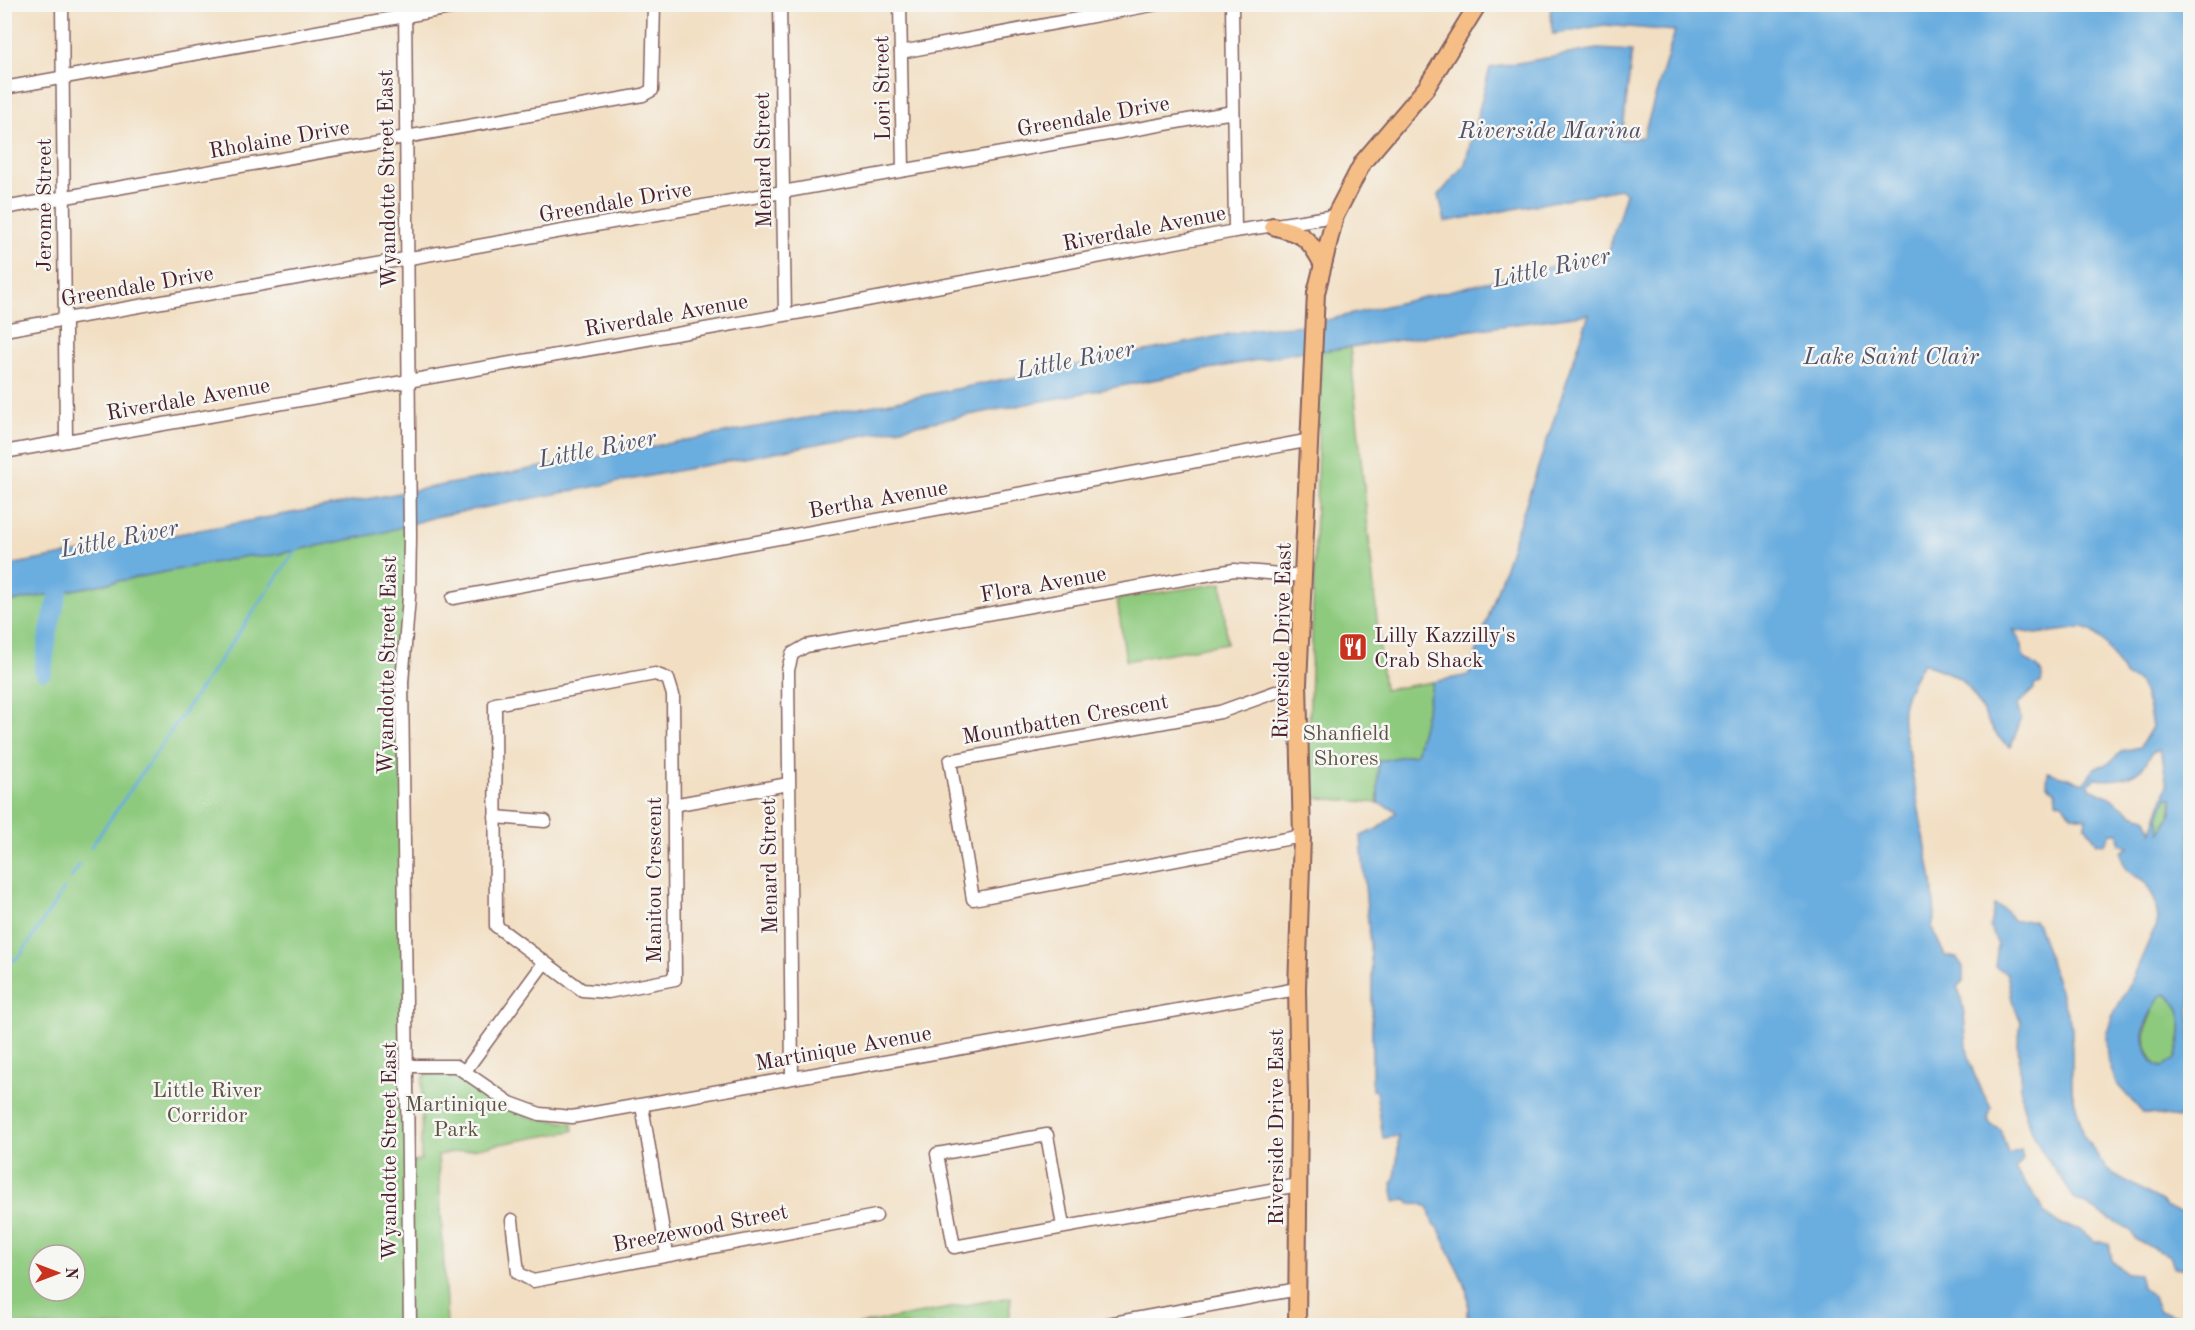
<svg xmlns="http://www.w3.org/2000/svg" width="2195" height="1330" font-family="'Old Standard TT',serif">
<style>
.green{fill:#8eca7e;stroke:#6c7454;stroke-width:1.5;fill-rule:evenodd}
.water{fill:#6aaddf;stroke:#5a6685;stroke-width:1.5;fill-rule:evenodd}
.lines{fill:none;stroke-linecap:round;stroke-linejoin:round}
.stream{stroke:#6aaddf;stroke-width:3}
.river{stroke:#6aaddf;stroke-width:18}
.minor-casing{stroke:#856260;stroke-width:15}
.major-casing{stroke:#856260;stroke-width:20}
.minor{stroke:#fff;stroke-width:12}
.major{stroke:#f6be87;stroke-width:16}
.labels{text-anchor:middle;stroke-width:5;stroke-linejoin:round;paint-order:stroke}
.street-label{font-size:22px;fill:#4a1f2b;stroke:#f6f6f2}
.poi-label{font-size:22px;fill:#4a1f2b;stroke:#f6f6f2;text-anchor:start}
.park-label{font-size:22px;fill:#5e5244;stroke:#f6f6f2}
.water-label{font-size:24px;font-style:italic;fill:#55516a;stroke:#f6f6f2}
</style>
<rect width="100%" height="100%" fill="#f6f6f2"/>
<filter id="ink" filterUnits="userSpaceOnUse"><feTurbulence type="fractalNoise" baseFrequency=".0167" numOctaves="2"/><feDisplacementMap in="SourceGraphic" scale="12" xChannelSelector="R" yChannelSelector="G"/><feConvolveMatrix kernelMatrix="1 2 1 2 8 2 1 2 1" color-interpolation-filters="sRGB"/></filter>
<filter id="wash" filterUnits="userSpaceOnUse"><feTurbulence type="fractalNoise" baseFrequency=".008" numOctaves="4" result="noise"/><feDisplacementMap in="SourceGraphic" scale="24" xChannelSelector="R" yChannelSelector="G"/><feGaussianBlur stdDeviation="1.35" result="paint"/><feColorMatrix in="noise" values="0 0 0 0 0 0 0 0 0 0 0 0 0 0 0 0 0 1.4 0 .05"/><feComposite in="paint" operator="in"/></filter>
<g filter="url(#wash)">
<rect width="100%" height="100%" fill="#f2dfc3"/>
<!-- green -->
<g class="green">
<polygon points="1350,347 1384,690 1433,682 1416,754 1378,761 1378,803 1307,797 1321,351"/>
<path d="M410,492l-8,190 8,481 11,-3 1,-80 5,-7 29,2 56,36 22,7 38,5 1,8 -135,24 9,170 -442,1v-760zM39,1255h36v36h-36z"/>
<polygon points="1222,583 1227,643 1126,661 1117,599"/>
<path d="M2167,797l5,1 -2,18 -9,16c-6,-9 0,-25 6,-35z"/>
<path d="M2166,994c22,13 16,45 9,65l-12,8 -6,-1c-21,-23 -10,-46 3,-70z"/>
<polygon points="1011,1297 1009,1325 856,1325"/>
</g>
<!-- water -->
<g class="water">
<path d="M1550,5h640v1103l-12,10 -35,-5 -27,-30 -8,-23 -1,-28 5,-15 20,-37 26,-60 -3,-20 -11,-20c-14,-5 -21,-11 -23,-28l8,-5 -9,-3 -1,-11h-8l-6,11 -8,-1 -12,-18 1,-7 -14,-2 -8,-12 -8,-3v-9l-9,-7 1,-13 36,11 12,-16 12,-3 14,-13 18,-4 12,-20c-2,-13 -5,-34 -14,-45 -3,-3 -9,-3 -12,-6 -14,-16 -20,-43 -43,-48l-47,6 -23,-4 7,10 3,17c9,9 23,10 18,26l-7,2v4l-17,16 4,14 -10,28c-22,-10 -30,-50 -50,-67 -10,-8 -27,-12 -38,-17 -19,32 -26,45 -16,82l25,135 3,35 -3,13 13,28 12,2 6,9v14l-6,6c11,25 6,53 14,78 4,16 13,29 20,43l-3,11 3,6 10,5 7,24 13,-4 2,9 -8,11 26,34 3,9 16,11 21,6 15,13 4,-2 9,2 3,18 14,12 13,1 3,13 10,8 7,16 13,4 18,1v9h-722v-33l-30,-65 -5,-3 -5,-17 -10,-4 -8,1 -4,-5 -11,3 -3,-19 3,-3c1,-15 4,-29 3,-44l-15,2 -7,-47 -4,-1v-119l-11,-135 18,-8 17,-15 -1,-3 -17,-7v-42l38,-7 17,-72 36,-7 120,-361 -268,37h-17l-869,166 -54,16 -117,24 -16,-1 -243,47v-37l871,-161 379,-76 51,-4 302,-72 18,-60 -6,-4 -175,33 -6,-27 26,-31 25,-96 107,-19 35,2 -10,88 21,-2 32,-106 -71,-6 -51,9zM2159,750l4,10 4,26 -15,46 -5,-14 -15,-4 -24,-18 -18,-8 -1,-4 5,-5c26,3 47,-1 58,-27zM2167,797l5,1c1,13 -3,25 -12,34l-1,-15zM2166,994c22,13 16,45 9,65l-12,8c-16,-2 -21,-26 -18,-40 3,-11 10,-21 15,-31z"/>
<polygon points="1994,905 2004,909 2014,921 2033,920 2038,924 2072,1028 2072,1091 2084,1136 2107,1170 2161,1201 2167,1208 2190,1215 2190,1264 2185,1269 2174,1267 2170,1256 2136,1240 2130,1230 2075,1199 2042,1151 2029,1126 2022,1102 2018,1044 2021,1022 2012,1000 2007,973 1995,967 1998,945 1990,928"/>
</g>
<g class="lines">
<!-- stream -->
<g class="stream">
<polyline points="91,847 298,547"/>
<polyline points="71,878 80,864"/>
<polyline points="4,966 20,956 64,889"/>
</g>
<!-- river -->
<polyline class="river" points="43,671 48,635 63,573"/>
</g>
</g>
<g filter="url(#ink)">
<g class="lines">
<!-- minor casing -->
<g class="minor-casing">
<g id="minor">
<polyline points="62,4 66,441"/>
<polyline points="405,4 410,536 409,597 402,682 410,1326"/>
<polyline points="780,4 785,314"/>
<polyline points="900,4 903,170"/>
<polyline points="1232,4 1235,231"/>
<polyline points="901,52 1157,4"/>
<polyline points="4,88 472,4"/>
<polyline points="4,208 643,95 652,90 654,4"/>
<polyline points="4,330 1233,112"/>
<polyline points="4,452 813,310 1235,231 1335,216"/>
<polyline points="453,598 1311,440"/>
<polygon points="655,674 668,679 673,695 675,979 608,992 582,990 496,926 495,704"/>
<polyline points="1298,684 1220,712 950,761 973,899 1302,836"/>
<polyline points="673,805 788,784"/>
<polyline points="495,817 545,821"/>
<polyline points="408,1066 456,1066 510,1103 540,1114 572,1117 1297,989"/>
<polyline points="465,1071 544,963"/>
<polyline points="792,1077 788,670 792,654 806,646 1234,570 1304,576"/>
<polyline points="642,1106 667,1254"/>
<polyline points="512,1220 518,1273 533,1281 876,1216"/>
<polyline points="1063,1226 1047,1135 937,1154 954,1247 1298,1185"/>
<polyline points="1097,1326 1298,1289"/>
</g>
</g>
<!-- major casing -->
<g class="major-casing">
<g id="major">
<path d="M1273,226c29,8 35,10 49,37"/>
<polyline points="1297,1326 1299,1100 1297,989 1302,836 1298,684 1316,293 1335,216 1363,162 1426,88 1478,4"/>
</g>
</g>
<!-- minor -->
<use href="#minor" class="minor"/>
<!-- major -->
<use href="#major" class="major"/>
</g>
</g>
<!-- icons -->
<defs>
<g id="restaurant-square" transform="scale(1.5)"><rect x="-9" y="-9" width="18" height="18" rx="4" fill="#c8321e" stroke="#f6f6f2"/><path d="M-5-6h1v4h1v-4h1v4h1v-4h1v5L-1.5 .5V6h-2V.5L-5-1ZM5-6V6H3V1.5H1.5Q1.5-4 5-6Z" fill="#fff"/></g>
</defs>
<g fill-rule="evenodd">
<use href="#restaurant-square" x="1353" y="647"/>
</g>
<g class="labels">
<!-- street labels -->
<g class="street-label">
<text transform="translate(881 88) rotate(-91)" y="8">Lori Street</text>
<text transform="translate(1093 115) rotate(-10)" y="8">Greendale Drive</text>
<text transform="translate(279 138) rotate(-10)" y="8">Rholaine Drive</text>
<text transform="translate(762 160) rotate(-91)" y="8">Menard Street</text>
<text transform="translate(386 179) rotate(-91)" y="8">Wyandotte Street East</text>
<text transform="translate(615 201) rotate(-10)" y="8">Greendale Drive</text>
<text transform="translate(43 205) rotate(-90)" y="8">Jerome Street</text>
<text transform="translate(1144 227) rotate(-11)" y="8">Riverdale Avenue</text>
<text transform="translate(137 285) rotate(-10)" y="8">Greendale Drive</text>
<text transform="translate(666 314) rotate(-10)" y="8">Riverdale Avenue</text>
<text transform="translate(188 398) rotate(-10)" y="8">Riverdale Avenue</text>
<text transform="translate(878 498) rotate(-10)" y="8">Bertha Avenue</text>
<text transform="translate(1043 583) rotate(-10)" y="8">Flora Avenue</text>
<text transform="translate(1281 641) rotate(-89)" y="8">Riverside Drive East</text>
<text transform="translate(386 665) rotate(-89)" y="8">Wyandotte Street East</text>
<text transform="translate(1065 718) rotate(-10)" y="8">Mountbatten Crescent</text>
<text transform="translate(768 866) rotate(-91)" y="8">Menard Street</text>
<text transform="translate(653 880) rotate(-90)" y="8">Manitou Crescent</text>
<text transform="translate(843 1047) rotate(-10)" y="8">Martinique Avenue</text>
<text transform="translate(1275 1127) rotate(-90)" y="8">Riverside Drive East</text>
<text transform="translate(388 1151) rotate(-90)" y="8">Wyandotte Street East</text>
<text transform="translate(700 1227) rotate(-11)" y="8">Breezewood Street</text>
</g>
<!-- poi labels -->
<g class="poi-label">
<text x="1374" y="642">Lilly Kazzilly's<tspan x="1374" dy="25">Crab Shack</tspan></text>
</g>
<!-- park labels -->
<g class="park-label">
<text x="1346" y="740">Shanfield<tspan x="1346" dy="25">Shores</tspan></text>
<text x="207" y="1097">Little River<tspan x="207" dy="25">Corridor</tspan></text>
<text x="456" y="1111">Martinique<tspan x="456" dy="25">Park</tspan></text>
</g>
<!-- water labels -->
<g class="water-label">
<text x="1550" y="138">Riverside Marina</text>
<text transform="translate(1551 267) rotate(-12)" y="8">Little River</text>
<text x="1891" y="364">Lake Saint Clair</text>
<text transform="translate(1075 359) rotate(-11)" y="8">Little River</text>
<text transform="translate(597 448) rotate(-11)" y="8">Little River</text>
<text transform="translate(119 538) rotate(-11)" y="8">Little River</text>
</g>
</g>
<!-- margin -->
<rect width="2195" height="1330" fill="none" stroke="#f6f6f2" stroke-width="24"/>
<!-- north arrow -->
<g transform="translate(57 1273) rotate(90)"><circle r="28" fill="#f6f6f2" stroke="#b1a0a2" stroke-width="1.5"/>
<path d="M0-4.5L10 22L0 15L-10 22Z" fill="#c8321e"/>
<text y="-9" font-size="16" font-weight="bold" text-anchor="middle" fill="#4a1f2b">N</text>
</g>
</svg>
